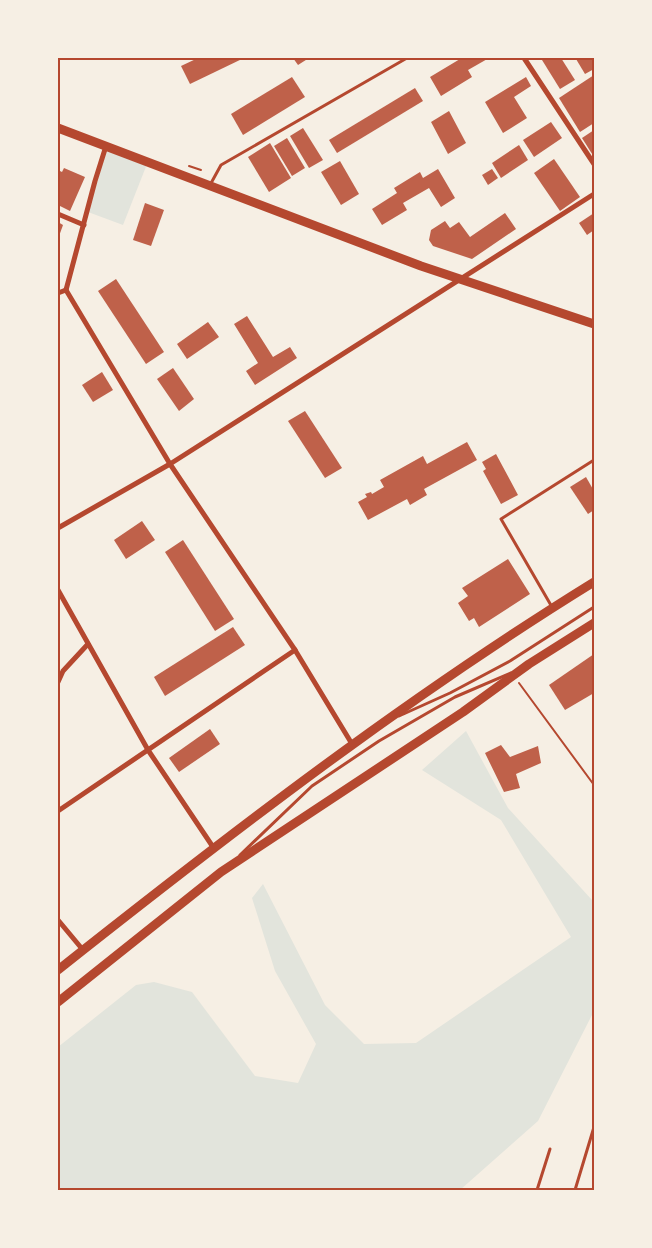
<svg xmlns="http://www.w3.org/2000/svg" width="652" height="1248" font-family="Mulish,sans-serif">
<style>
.green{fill:#e2e4dc}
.building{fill:#bf614a}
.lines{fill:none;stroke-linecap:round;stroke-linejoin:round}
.path{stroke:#b5482f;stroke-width:2}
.service{stroke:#b5482f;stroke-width:3}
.minor{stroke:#b5482f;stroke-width:5}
.secondary{stroke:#b5482f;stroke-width:9}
.primary{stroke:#b5482f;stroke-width:9}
.neatline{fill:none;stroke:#b5482f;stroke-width:2}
</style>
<rect width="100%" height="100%" fill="#f6efe4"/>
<!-- green -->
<g class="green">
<polygon points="107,149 147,164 123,225 88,212"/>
<polygon points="466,731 508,808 592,900 594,900 594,1011 538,1121 460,1190 58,1190 58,1047 136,985 154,982 192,992 255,1076 298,1083 316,1044 275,971 252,898 263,884 325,1005 364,1044 416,1043 571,937 501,820 422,770"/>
</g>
<!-- building -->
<g class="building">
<polygon points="198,58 244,58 190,84 181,66"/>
<polygon points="293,58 309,58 298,65"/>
<polygon points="460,58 489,58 468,70 472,77 441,96 430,77 460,59"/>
<polygon points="546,58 561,58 575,80 560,89 542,60"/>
<polygon points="579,58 594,58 594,69 585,74 576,59"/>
<polygon points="594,75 594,123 580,132 559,98"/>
<polygon points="292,77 305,97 243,135 231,114"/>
<polygon points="526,77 531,86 514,97 527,118 503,133 485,102"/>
<polygon points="415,88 423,101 337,153 329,140"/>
<polygon points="449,111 466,143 448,154 431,122"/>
<polygon points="551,122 562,138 534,157 523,140"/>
<polygon points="303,128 323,160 309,168 290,136"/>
<polygon points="594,130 594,157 582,138"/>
<polygon points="287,138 305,168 292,176 274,146"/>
<polygon points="270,143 291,178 269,192 248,157"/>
<polygon points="519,145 528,160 501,178 492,163"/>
<polygon points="554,159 580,197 560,211 534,173"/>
<polygon points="340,161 359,194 341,205 321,172"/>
<polygon points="64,168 85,177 70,211 58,205 58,170 62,172"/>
<polygon points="438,169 455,198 441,207 429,188 403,203 407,210 382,225 372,209 397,193 394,188 420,172 423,178"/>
<polygon points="492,169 498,178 488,185 482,175"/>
<polygon points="145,203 164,210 151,246 133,240"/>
<polygon points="505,213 516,229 472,259 433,246 429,240 431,230 445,221 450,228 459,222 470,237"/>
<polygon points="594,213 594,230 587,235 579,223"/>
<polygon points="58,222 63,225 58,239"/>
<polygon points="116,279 164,352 146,364 98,291"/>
<polygon points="247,316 273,357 290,347 297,358 255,385 246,371 258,363 234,324"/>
<polygon points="208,322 219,337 187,359 177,344"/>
<polygon points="173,368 194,399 179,411 157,379"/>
<polygon points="102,372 113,390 93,402 82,385"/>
<polygon points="305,411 342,468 325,478 288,421"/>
<polygon points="467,442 477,460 424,489 427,495 410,505 407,499 368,520 358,502 367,497 365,494 371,492 372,494 384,487 380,480 423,456 427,464"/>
<polygon points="496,454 518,495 501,504 483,471 486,469 482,462"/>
<polygon points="586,477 594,491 594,510 588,514 570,487"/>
<polygon points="142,521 155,540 126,559 114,540"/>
<polygon points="183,540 234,619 215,631 165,552"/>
<polygon points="508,559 530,594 479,627 474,618 469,621 458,603 468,596 462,588"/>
<polygon points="233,627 245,645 165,696 154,677"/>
<polygon points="594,654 594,693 565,710 549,685"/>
<polygon points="210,729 220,744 179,772 169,758"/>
<polygon points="501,745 510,757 538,746 541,763 516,774 520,788 504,792 485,753"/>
</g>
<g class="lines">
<!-- path -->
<g class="path">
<polyline points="189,166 201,170"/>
<polyline points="519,683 594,785"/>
</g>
<!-- service -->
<g class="service">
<polyline points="210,185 221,165 407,58"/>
<polyline points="552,607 501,519 594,460"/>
<polyline points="399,716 450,693 510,661 594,607"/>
<polyline points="240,855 312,786 379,741 455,697 511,673"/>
<polyline points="537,1190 550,1149"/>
<polyline points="575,1190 594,1127"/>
</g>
<!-- minor -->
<g class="minor">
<polyline points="524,58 594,164"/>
<polyline points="58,214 84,225"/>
<polyline points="66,290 170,464 295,650 352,744"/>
<polyline points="66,290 95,181 106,146"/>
<polyline points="58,293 66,290"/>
<polyline points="58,528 170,464 594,194"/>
<polyline points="58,590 148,750 213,847"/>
<polyline points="58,682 63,671 88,644"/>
<polyline points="58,811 295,650"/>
<polyline points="58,920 83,950"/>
</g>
<!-- secondary -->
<polyline class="secondary" points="58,128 421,266 594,324"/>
<!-- primary -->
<g class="primary">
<path d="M58,970c173,-137 348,-272 536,-388"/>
<polyline points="58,1002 221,872 463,712 529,664 594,623"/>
</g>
</g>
<!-- border -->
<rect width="652" height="1248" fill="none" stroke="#f6efe4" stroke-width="118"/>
<rect x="59" y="59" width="534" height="1130" class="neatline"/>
</svg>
